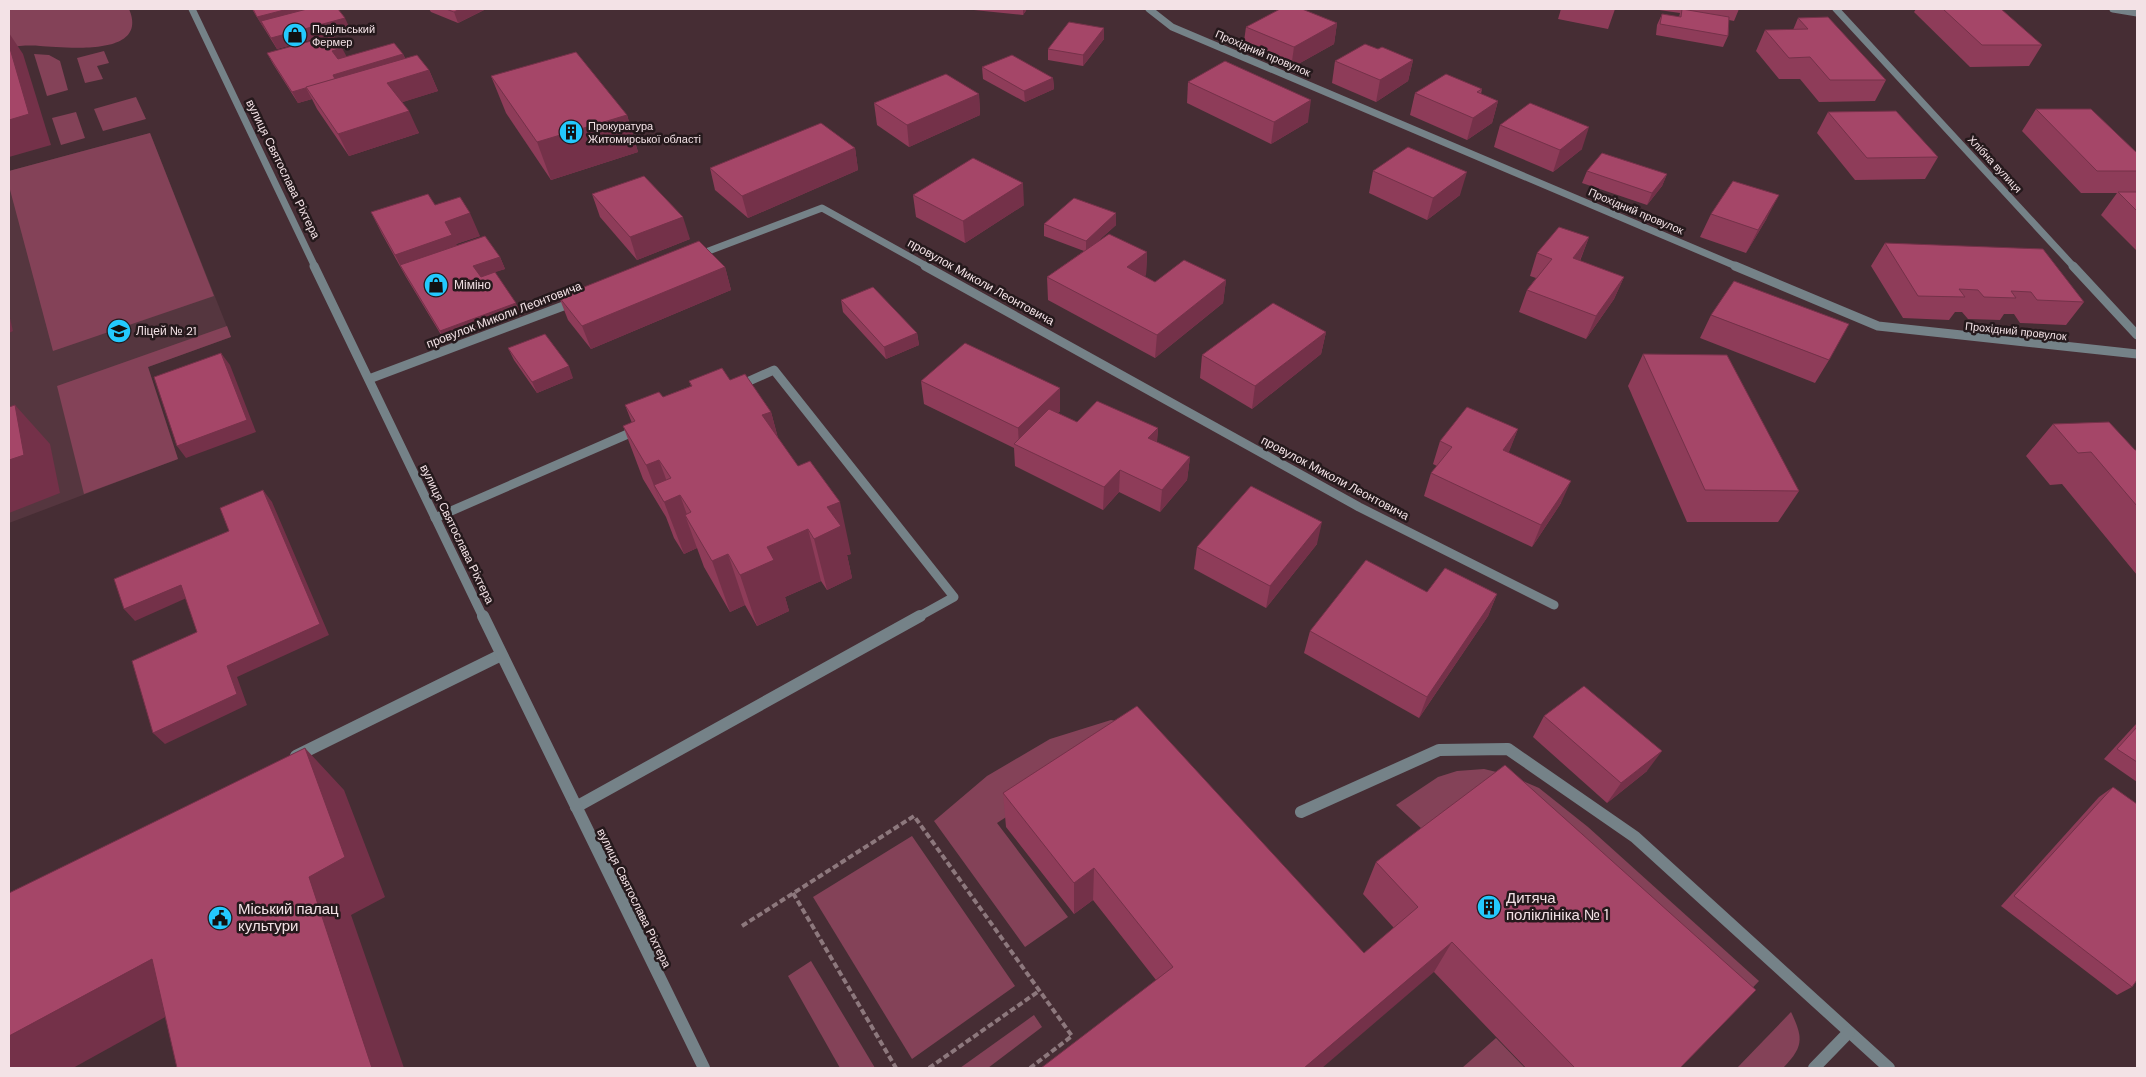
<svg xmlns="http://www.w3.org/2000/svg" width="2146" height="1077" font-family="'DM Sans',sans-serif">
<style>
.built{fill:#55363f}
.green{fill:#844258}
.lines{fill:none;stroke-linecap:round;stroke-linejoin:round}
.path{stroke:#8d787d;stroke-width:4;stroke-dasharray:6 3;stroke-linecap:butt}
.service-far1{stroke:#758288;stroke-width:9}
.service{stroke:#758288;stroke-width:12}
.minor-far1{stroke:#758288;stroke-width:7}
.minor{stroke:#758288;stroke-width:9}
.tertiary-far2{stroke:#758288;stroke-width:7}
.tertiary-far1{stroke:#758288;stroke-width:9}
.tertiary{stroke:#758288;stroke-width:12}
.wall{fill:#8e3c59}
.shaded-wall{fill:#743149}
.building{fill:#a54668;stroke:#743149}
.labels{text-anchor:middle;stroke-width:5;stroke-linejoin:round;paint-order:stroke}
.far-poi-label{font-size:11px;fill:#f3e2e6;stroke:#25191c;text-anchor:start}
.far-street-label{font-size:11px;fill:#f3e2e6;stroke:#25191c}
.street-label{font-size:12px;fill:#f3e2e6;stroke:#25191c}
.poi-label{font-size:12px;fill:#f3e2e6;stroke:#25191c;text-anchor:start}
.near-poi-label{font-size:15px;fill:#f3e2e6;stroke:#25191c;text-anchor:start}
</style>
<rect width="100%" height="100%" fill="#462d34"/>
<!-- built -->
<polygon class="built" points="150,133 231,337 148,367 178,459 9,523 9,171"/>
<!-- green -->
<g class="green">
<path d="M14,9h115c21,49 -65,38 -89,37 -10,-1 -21,0 -31,1v-37z"/>
<polygon points="104,51 109,63 97,66 103,79 85,83 77,58"/>
<polygon points="34,54 49,55 60,61 68,90 47,96"/>
<polygon points="136,97 146,119 103,131 94,109"/>
<polygon points="76,112 85,138 61,145 52,118"/>
<polygon points="150,133 214,296 53,351 9,186 9,171"/>
<polygon points="227,326 231,337 148,367 178,459 84,494 57,386"/>
<polygon points="1111,720 1146,726 997,823 1068,917 1025,947 934,821 987,776 1050,739"/>
<polygon points="1484,769 1509,775 1539,788 1588,827 1759,981 1723,1019 1422,829 1396,805 1438,777 1457,771"/>
<polygon points="912,836 1015,986 912,1059 813,897"/>
<polygon points="811,961 875,1068 840,1068 788,976"/>
<path d="M1791,1012c13,27 12,35 -8,56h-46z"/>
<polygon points="1034,1015 1042,1027 988,1068 960,1068"/>
<polygon points="1496,1038 1525,1068 1462,1068"/>
</g>
<g class="lines">
<!-- path -->
<g class="path">
<polyline points="793,893 896,1068"/>
<polyline points="742,926 914,816 1072,1036 1030,1068"/>
<polyline points="929,1068 1039,991"/>
</g>
<!-- service-far1 -->
<g class="service-far1">
<polyline points="738,386 774,370 954,597 918,617"/>
<polyline points="435,518 637,430"/>
</g>
<!-- service -->
<g class="service">
<polyline points="296,756 501,655"/>
<polyline points="576,807 920,616"/>
<polyline points="1301,812 1439,750 1508,749 1635,837 1889,1068"/>
<polyline points="1814,1068 1849,1032"/>
</g>
<!-- minor-far1 -->
<g class="minor-far1">
<polyline points="1149,9 1172,27 1738,267"/>
<polyline points="2113,9 2137,13"/>
<polyline points="698,255 822,208 928,267"/>
</g>
<!-- minor -->
<g class="minor">
<polyline points="925,266 1359,507 1554,605"/>
<polyline points="1735,266 1878,326 2137,354"/>
<polyline points="369,379 574,302"/>
</g>
<!-- tertiary-far2 -->
<g class="tertiary-far2">
<polyline points="192,9 315,267"/>
<polyline points="1836,9 2074,267"/>
</g>
<!-- tertiary-far1 -->
<g class="tertiary-far1">
<polyline points="314,266 483,617"/>
<polyline points="2073,266 2137,335"/>
</g>
<!-- tertiary -->
<polyline class="tertiary" points="483,616 704,1068"/>
</g>
<!-- wall -->
<g class="wall">
<polygon points="252,9 338,9 350,29 277,49"/>
<polygon points="429,9 486,9 458,23 431,12"/>
<polygon points="964,9 1027,9 1023,15"/>
<polygon points="1561,9 1615,9 1608,29 1558,19"/>
<polygon points="1660,9 1739,9 1734,21 1729,20 1728,36 1723,47 1656,35 1657,25 1662,14 1679,17 1680,13 1659,10"/>
<polygon points="1916,9 2001,9 2042,45 2029,66 1970,67 1914,12"/>
<polygon points="1798,18 1886,80 1875,101 1819,102 1800,79 1779,79 1756,51 1765,30 1793,30"/>
<polygon points="1337,23 1334,44 1291,68 1243,48 1246,27"/>
<polygon points="1104,28 1104,39 1083,66 1048,60 1048,49"/>
<polygon points="1378,49 1413,60 1408,81 1376,102 1332,83 1335,61"/>
<polygon points="267,53 346,56 403,54 405,58 429,70 438,91 402,102 419,133 349,156 317,109 312,99 298,103 273,64"/>
<polygon points="982,67 1053,78 1054,89 1025,102 983,79"/>
<polygon points="491,76 627,115 638,152 551,180 506,113"/>
<polygon points="1188,82 1308,122 1271,144 1187,103"/>
<polygon points="1482,89 1481,94 1498,101 1492,123 1467,140 1410,115 1415,93"/>
<polygon points="979,94 980,115 909,147 877,125 874,103"/>
<polygon points="2036,109 2137,153 2137,251 2101,215 2117,193 2081,193 2022,131"/>
<polygon points="1828,112 1938,157 1925,179 1855,180 1817,133"/>
<polygon points="1500,125 1582,149 1553,172 1494,147"/>
<polygon points="855,148 858,170 748,218 715,190 710,168"/>
<polygon points="1373,171 1460,195 1427,220 1369,193"/>
<polygon points="1587,171 1667,174 1662,186 1647,205 1582,183"/>
<polygon points="592,194 690,239 637,260 600,217"/>
<polygon points="913,195 1024,205 965,243 916,217"/>
<polygon points="435,205 480,236 456,244 457,246 500,257 505,269 494,272 521,315 446,343 406,277 382,234 371,212"/>
<polygon points="1116,213 1116,225 1097,242 1147,252 1146,275 1144,276 1155,282 1226,280 1223,303 1155,358 1048,300 1047,277 1084,251 1044,236 1044,224"/>
<polygon points="1711,214 1767,218 1746,253 1700,237"/>
<polygon points="1589,237 1580,261 1624,277 1614,299 1586,339 1519,312 1527,290 1536,278 1530,276 1537,253"/>
<polygon points="1885,243 2084,302 2066,325 2020,323 2014,314 2004,314 2000,320 1968,319 1962,312 1955,312 1949,320 1903,318 1871,266"/>
<polygon points="725,267 731,290 591,349 568,320 559,297"/>
<polygon points="841,300 917,333 919,345 886,359 843,312"/>
<polygon points="1711,315 1829,360 1815,383 1700,338"/>
<polygon points="1326,332 1321,354 1252,409 1200,378 1202,355"/>
<polygon points="508,348 573,378 537,393 514,360"/>
<polygon points="1643,354 1799,491 1778,522 1687,522 1628,386"/>
<polygon points="730,380 771,412 778,438 851,554 847,555 852,578 827,590 821,581 785,597 789,611 757,626 745,605 730,612 704,567 697,548 684,554 674,538 666,517 643,479 623,426 632,423 625,405 663,397 691,386 689,381"/>
<polygon points="921,381 1060,388 1060,411 1058,413 1077,422 1158,428 1157,442 1190,457 1187,480 1160,512 1119,492 1103,510 1015,466 1014,448 924,404"/>
<polygon points="2053,424 2135,450 2137,450 2137,575 2062,484 2050,485 2026,456"/>
<polygon points="1518,429 1508,453 1561,503 1532,547 1424,496 1431,473 1437,466 1433,464 1440,441"/>
<polygon points="1317,544 1266,608 1194,569 1197,547"/>
<polygon points="1427,592 1497,594 1488,616 1419,718 1304,653 1310,631"/>
<polygon points="1544,716 1647,771 1607,803 1533,737"/>
<polygon points="2137,723 2137,782 2104,759"/>
<polygon points="2113,787 2132,987 2117,995 2001,906 2099,797"/>
<polygon points="1003,793 1364,953 1394,928 1363,894 1376,862 1680,1068 1526,1068 1434,972 1156,980 1093,900 1074,914 1006,827"/>
</g>
<!-- shaded-wall -->
<g class="shaded-wall">
<polygon points="288,9 314,9 261,21 264,27 263,27 257,17"/>
<polygon points="460,9 486,9 458,23 454,12"/>
<polygon points="1023,9 1027,9 1023,15"/>
<polygon points="345,18 350,29 277,49 271,38"/>
<polygon points="1337,23 1334,44 1291,68 1294,47"/>
<polygon points="1104,28 1104,39 1083,66 1083,55"/>
<polygon points="9,33 23,54 51,145 9,157"/>
<polygon points="342,48 348,59 337,62 332,51"/>
<polygon points="403,54 408,65 306,88 333,75"/>
<polygon points="1413,60 1408,81 1376,102 1380,80"/>
<polygon points="429,70 438,91 397,104 387,83"/>
<polygon points="1053,78 1054,89 1025,102 1024,91"/>
<polygon points="306,88 312,99 298,103 292,92"/>
<polygon points="979,94 980,115 909,147 907,125"/>
<polygon points="1311,100 1308,122 1271,144 1274,122"/>
<polygon points="1498,101 1492,123 1467,140 1473,118"/>
<polygon points="409,111 419,133 349,156 338,134"/>
<polygon points="627,115 638,152 551,180 537,142"/>
<polygon points="1589,127 1582,149 1553,172 1560,150"/>
<polygon points="855,148 858,170 748,218 742,196"/>
<polygon points="1467,172 1460,195 1427,220 1433,198"/>
<polygon points="1667,174 1662,186 1647,205 1652,193"/>
<polygon points="1023,183 1024,205 965,243 963,221"/>
<polygon points="1779,195 1767,218 1746,253 1758,230"/>
<polygon points="470,213 480,236 456,244 462,257 400,265 395,255 445,222"/>
<polygon points="1116,213 1116,225 1086,252 1086,241"/>
<polygon points="683,217 690,239 637,260 630,237"/>
<polygon points="1589,237 1580,260 1564,281 1573,258"/>
<polygon points="1147,252 1146,275 1126,290 1127,267"/>
<polygon points="500,257 505,269 478,278 473,266"/>
<polygon points="725,267 731,290 591,349 582,326"/>
<polygon points="1624,277 1614,299 1586,339 1596,316"/>
<polygon points="1226,280 1223,303 1155,358 1157,335"/>
<polygon points="516,303 521,315 446,343 440,331"/>
<polygon points="9,314 13,331 9,333"/>
<polygon points="1326,332 1321,354 1252,409 1255,386"/>
<polygon points="917,333 919,345 886,359 884,347"/>
<polygon points="221,353 230,365 256,432 186,458 177,446"/>
<polygon points="569,366 573,378 537,393 532,382"/>
<polygon points="1060,388 1060,411 1022,448 1019,446 1018,428"/>
<polygon points="15,405 50,444 60,493 9,513 9,460"/>
<polygon points="771,412 785,465 762,415"/>
<polygon points="1158,428 1156,450 1148,438"/>
<polygon points="1518,429 1509,452 1494,473 1503,450"/>
<polygon points="1190,457 1187,480 1160,512 1162,490"/>
<polygon points="659,460 673,498 680,495 691,526 685,515 697,548 684,554 664,502 654,485 666,517 646,465"/>
<polygon points="1120,470 1119,492 1103,510 1104,487"/>
<polygon points="1571,481 1561,503 1532,547 1541,525"/>
<polygon points="263,490 272,502 329,635 237,677 247,705 165,744 153,733 227,666"/>
<polygon points="840,502 851,554 847,555 852,578 827,590 814,539 827,507"/>
<polygon points="1322,522 1317,544 1266,608 1270,586"/>
<polygon points="808,529 821,581 785,597 789,611 757,626 740,575 767,547"/>
<polygon points="728,554 745,605 730,612 712,561"/>
<polygon points="181,585 191,596 135,621 124,609"/>
<polygon points="1497,594 1488,616 1419,718 1427,697"/>
<polygon points="305,748 344,790 385,897 351,915 404,1068 372,1068 309,877"/>
<polygon points="1662,751 1647,771 1607,803 1621,783"/>
<polygon points="1094,868 1093,900 1074,914 1074,883"/>
<polygon points="1452,942 1434,972 1322,1068 1304,1068"/>
<polygon points="152,959 205,995 73,1068 9,1068 9,1036"/>
</g>
<!-- building -->
<g class="building">
<polygon points="253,9 288,9 257,17"/>
<polygon points="307,9 338,9 345,18 271,38 261,21"/>
<polygon points="446,9 460,9 454,12"/>
<polygon points="1280,9 1302,9 1337,23 1294,47 1246,27"/>
<polygon points="1682,9 1729,17 1728,36 1660,24 1662,14 1681,17"/>
<polygon points="1943,9 2001,9 2042,45 1982,45"/>
<polygon points="1828,17 1886,80 1830,80 1810,57 1789,58 1765,30 1808,29 1798,18"/>
<polygon points="1069,22 1104,28 1083,55 1048,49"/>
<polygon points="333,35 342,48 332,51 338,59 394,43 403,54 333,75 335,79 292,92 267,53"/>
<polygon points="1365,44 1378,49 1382,47 1413,60 1380,80 1335,61"/>
<polygon points="9,45 29,114 9,120"/>
<polygon points="576,52 627,115 537,142 491,76"/>
<polygon points="417,55 429,70 387,83 409,111 338,134 306,87"/>
<polygon points="1012,55 1053,78 1024,91 982,67"/>
<polygon points="1225,61 1311,100 1274,122 1188,82"/>
<polygon points="946,74 979,94 907,125 874,103"/>
<polygon points="1446,74 1482,89 1477,92 1498,101 1473,118 1415,93"/>
<polygon points="1530,103 1589,127 1560,150 1500,125"/>
<polygon points="2036,109 2091,109 2137,153 2137,171 2097,171"/>
<polygon points="1896,111 1938,157 1867,158 1828,112"/>
<polygon points="821,123 855,148 742,196 710,168"/>
<polygon points="1408,147 1467,172 1433,198 1373,171"/>
<polygon points="1602,153 1667,174 1652,193 1587,171"/>
<polygon points="973,158 1023,183 963,221 913,195"/>
<polygon points="644,176 683,217 630,237 592,194"/>
<polygon points="1733,181 1779,195 1758,230 1711,214"/>
<polygon points="2118,192 2137,192 2137,211"/>
<polygon points="428,194 435,205 460,197 470,213 445,222 452,235 395,255 371,212"/>
<polygon points="1074,198 1116,213 1086,241 1044,224"/>
<polygon points="1559,227 1589,237 1573,258 1624,277 1596,316 1527,290 1552,259 1537,253"/>
<polygon points="1109,234 1147,252 1127,267 1155,282 1184,260 1226,280 1157,335 1047,277"/>
<polygon points="485,236 500,257 473,266 481,277 495,272 516,303 440,331 400,265"/>
<polygon points="699,241 725,267 582,326 559,297"/>
<polygon points="1885,243 2043,249 2084,302 2037,300 2031,292 2011,291 2016,298 1984,297 1978,290 1959,289 1965,297 1918,296"/>
<polygon points="1734,281 1849,324 1829,360 1711,315"/>
<polygon points="873,287 917,333 884,347 841,300"/>
<polygon points="1273,303 1326,332 1255,386 1202,355"/>
<polygon points="545,334 569,366 532,382 508,348"/>
<polygon points="965,343 1060,388 1018,428 921,381"/>
<polygon points="221,353 247,420 177,446 154,377"/>
<polygon points="1643,354 1727,355 1799,491 1705,490"/>
<polygon points="722,368 730,380 745,374 771,412 762,415 798,466 810,461 840,502 827,507 841,526 814,539 808,529 767,547 774,560 740,575 728,554 712,561 685,515 691,512 680,495 664,502 654,485 671,478 659,460 646,465 623,426 635,421 625,405 659,392 663,397 692,386 689,381"/>
<polygon points="1097,401 1158,428 1148,438 1190,457 1162,490 1120,470 1104,487 1014,444 1049,409 1077,422"/>
<polygon points="15,405 24,455 9,460 9,407"/>
<polygon points="1467,407 1518,429 1503,450 1571,481 1541,525 1431,473 1452,447 1440,441"/>
<polygon points="2109,422 2135,450 2137,450 2137,506 2091,452 2078,453 2053,424"/>
<polygon points="1251,486 1322,522 1270,586 1197,547"/>
<polygon points="263,490 320,624 227,666 237,694 153,733 132,661 197,632 181,585 124,609 114,579 229,531 220,508"/>
<polygon points="1366,560 1427,592 1445,568 1497,594 1427,697 1310,631"/>
<polygon points="1584,686 1662,751 1621,783 1544,716"/>
<polygon points="1137,706 1364,953 1418,907 1376,862 1505,765 1756,990 1680,1068 1575,1068 1452,942 1304,1068 1041,1068 1173,967 1094,868 1074,883 1003,793"/>
<polygon points="2137,727 2137,762 2117,749"/>
<polygon points="305,748 345,857 309,877 372,1068 177,1068 152,959 9,1036 9,893"/>
<polygon points="2113,787 2137,804 2137,980 2132,987 2014,896"/>
</g>
<!-- icons -->
<defs>
<g id="shop-disc" transform="scale(1.25)"><circle r="9.5" fill="#23c9fe" stroke="#25191c"/><path d="M-5-2.5h2.3a2.7 3.5 0 0 1 5.4 0H5L5.5 6h-11ZM-1.5-2.5h3a1.5 2.3 0 0 0-3 0Z" fill="#111"/></g>
<g id="building-disc" transform="scale(1.25)"><circle r="9.5" fill="#23c9fe" stroke="#25191c"/><path d="M-4-6H4V6H1V3H-1V6H-4ZM-2.5-4.3h1.7v1.8h-1.7ZM.8-4.3h1.7v1.8H.8ZM-2.5-1h1.7V.8h-1.7ZM.8-1h1.7V.8H.8Z" fill="#111"/></g>
<g id="school-disc" transform="scale(1.25)"><circle r="9.5" fill="#23c9fe" stroke="#25191c"/><path d="M0-5L7-2L0 1L-7-2ZM-4 1L0 2.5L4 1V4Q0 6-4 4Z" fill="#111"/></g>
<g id="civic-disc" transform="scale(1.25)"><circle r="9.5" fill="#23c9fe" stroke="#25191c"/><path d="M-.6-6.5H3V-4.5H.6V-3L4-1V1h2V6H-6V1h2V-1L-.6-3ZM-1.2 2.5V6h2.4V2.5Z" fill="#111"/></g>
</defs>
<g fill-rule="evenodd">
<use href="#shop-disc" x="295" y="35"/>
<use href="#building-disc" x="571" y="132"/>
<use href="#shop-disc" x="436" y="285"/>
<use href="#school-disc" x="119" y="331"/>
<use href="#building-disc" x="1489" y="907"/>
<use href="#civic-disc" x="220" y="918"/>
</g>
<g class="labels">
<!-- far-poi labels -->
<g class="far-poi-label">
<text x="312" y="33">Подільський<tspan x="312" dy="13">Фермер</tspan></text>
<text x="588" y="130">Прокуратура<tspan x="588" dy="13">Житомирської області</tspan></text>
</g>
<!-- far-street labels -->
<g class="far-street-label">
<text transform="translate(1263 53) rotate(23)" y="4">Прохідний провулок</text>
<text transform="translate(1995 164) rotate(47)" y="4">Хлібна вулиця</text>
<text transform="translate(1636 211) rotate(23)" y="4">Прохідний провулок</text>
<text transform="translate(2016 331) rotate(6)" y="4">Прохідний провулок</text>
</g>
<!-- street labels -->
<g class="street-label">
<text transform="translate(283 169) rotate(64)" y="4">вулиця Святослава Ріхтера</text>
<text transform="translate(981 282) rotate(29)" y="4">провулок Миколи Леонтовича</text>
<text transform="translate(504 315) rotate(-21)" y="4">провулок Миколи Леонтовича</text>
<text transform="translate(1335 478) rotate(28)" y="4">провулок Миколи Леонтовича</text>
<text transform="translate(457 534) rotate(64)" y="4">вулиця Святослава Ріхтера</text>
<text transform="translate(634 898) rotate(64)" y="4">вулиця Святослава Ріхтера</text>
</g>
<!-- poi labels -->
<g class="poi-label">
<text x="454" y="289">Міміно</text>
<text x="136" y="335">Ліцей № 21</text>
</g>
<!-- near-poi labels -->
<g class="near-poi-label">
<text x="1506" y="903">Дитяча<tspan x="1506" dy="17">поліклініка № 1</tspan></text>
<text x="238" y="914">Міський палац<tspan x="238" dy="17">культури</tspan></text>
</g>
</g>
<!-- border -->
<rect width="2146" height="1077" fill="none" stroke="#f3e2e6" stroke-width="20"/>
</svg>
